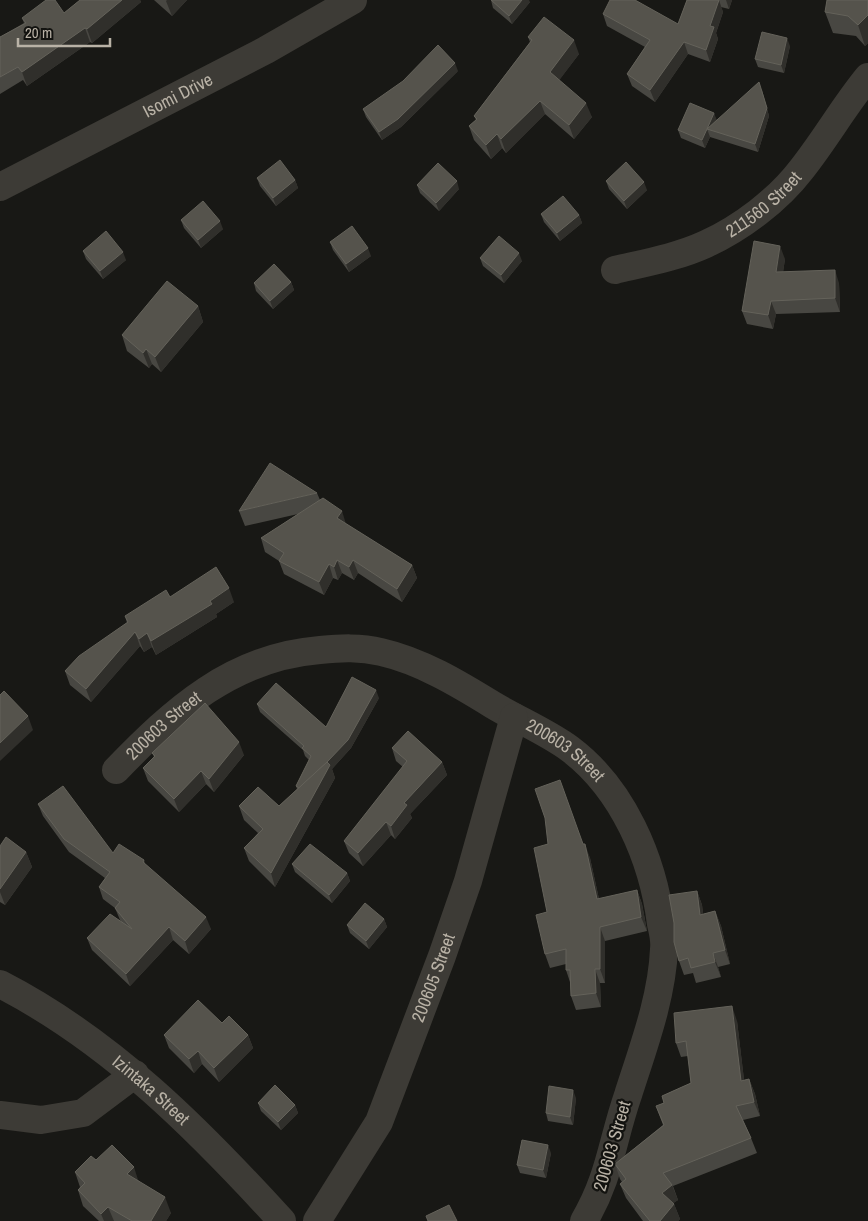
<svg xmlns="http://www.w3.org/2000/svg" width="868" height="1221" font-family="'Archivo Narrow',sans-serif">
<style>
.lines{fill:none;stroke-linecap:round;stroke-linejoin:round}
.minor{stroke:#3d3b36;stroke-width:28}
.wall{fill:#484742}
.shaded-wall{fill:#302f2b}
.building{fill:#55534c;stroke:#64625a}
.labels{text-anchor:middle;stroke-width:4.5;stroke-linejoin:round;paint-order:stroke}
.street-label{font-size:18px;fill:#b9b2a6;stroke:#131310}
</style>
<rect width="100%" height="100%" fill="#181815"/>
<g class="lines">
<!-- minor -->
<g class="minor">
<path id="s1" d="M0,187l266,-137 87,-50"/>
<path id="s2" d="M615,270c30,-7 63,-13 91,-26 35,-16 72,-44 95,-74 24,-30 43,-64 67,-93"/>
<path id="s3" d="M116,770c58,-60 116,-113 204,-120 21,-2 40,-3 61,2 40,9 78,32 112,53 25,15 54,27 77,44 53,40 83,110 91,175 2,8 4,17 3,25 -2,49 -21,99 -36,146 -16,46 -18,82 -44,126"/>
<path id="s4" d="M0,984c111,57 199,146 282,237"/>
<polyline points="0,1115 41,1120 83,1113 135,1074"/>
<path id="s5" d="M317,1221l62,-99 63,-166 26,-75 46,-164"/>
</g>
</g>
<!-- wall -->
<g class="wall">
<polygon points="80,0 140,0 141,2 92,43 90,42 27,86 23,80 0,94 0,37 24,23 22,18 64,13"/>
<polygon points="154,0 187,0 172,16"/>
<polygon points="491,0 530,2 512,24 493,8"/>
<polygon points="687,0 732,0 729,9 721,7 723,12 716,33 718,39 710,62 688,54 655,102 632,86 627,74 645,47 607,26 603,14 678,24"/>
<polygon points="868,0 868,43 865,46 856,36 833,33 825,12"/>
<polygon points="528,37 579,54 559,80 592,117 574,139 545,114 506,153 502,148 491,159 474,140 469,126 476,120 474,116 530,42"/>
<polygon points="790,46 784,73 758,67 755,59"/>
<polygon points="458,71 401,127 382,140 366,117 363,109"/>
<polygon points="762,90 769,116 758,152 710,137 705,148 681,138 678,130 714,113 716,120"/>
<polygon points="257,178 295,180 298,188 276,206 260,186"/>
<polygon points="606,181 647,190 627,209 609,189"/>
<polygon points="417,185 459,189 439,211 420,193"/>
<polygon points="541,214 579,215 582,223 560,241 544,222"/>
<polygon points="181,220 223,229 201,248 184,228"/>
<polygon points="330,242 371,256 349,272 333,250"/>
<polygon points="83,251 126,260 103,279 86,259"/>
<polygon points="480,258 522,261 504,283 483,266"/>
<polygon points="785,259 783,272 839,283 840,312 776,314 773,329 747,324 742,311"/>
<polygon points="291,282 294,290 273,309 256,291 254,283"/>
<polygon points="198,306 203,322 161,372 152,364 149,368 127,351 122,335"/>
<polygon points="317,493 320,500 346,524 412,565 417,578 402,602 358,573 354,580 342,573 338,580 333,578 324,595 284,574 279,561 265,552 261,538 298,514 245,526 239,511"/>
<polygon points="170,597 234,602 216,614 217,617 156,655 152,647 144,652 140,646 91,702 70,685 65,671 127,623 125,616"/>
<polygon points="379,698 351,748 332,769 335,778 275,887 249,861 244,848 258,833 244,820 239,806 279,806 297,789 296,786 309,760 305,756 303,750 260,712 257,704 326,727"/>
<polygon points="392,748 442,762 447,775 410,814 412,818 395,839 391,835 363,866 349,853 344,841 403,767 396,761"/>
<polygon points="152,753 244,755 214,792 206,784 179,812 148,781 143,768 154,757"/>
<polygon points="38,804 113,853 144,860 145,864 211,929 189,954 173,940 130,986 92,950 87,938 121,922 120,920 115,908 103,899 99,887 105,878 69,852 43,816"/>
<polygon points="583,844 590,858 599,899 637,890 642,904 647,931 605,941 605,983 600,983 601,1007 576,1010 571,996 570,982 566,970 566,964 550,968 545,954 547,912"/>
<polygon points="0,846 26,852 32,867 5,905 0,902"/>
<polygon points="292,864 347,873 350,881 332,903 295,872"/>
<polygon points="697,891 702,905 703,914 715,911 721,926 730,964 718,967 721,977 696,983 693,973 684,975 679,961"/>
<polygon points="384,919 387,927 369,949 350,933 347,925"/>
<polygon points="737,1021 744,1080 749,1079 755,1094 760,1116 743,1120 751,1138 757,1153 673,1186 678,1200 673,1203 674,1204 680,1219 678,1221 643,1221 626,1198 620,1184 622,1182 620,1179 615,1164 663,1125 656,1106 664,1103 662,1096 691,1083 688,1056 681,1057 676,1043"/>
<polygon points="222,1023 248,1035 253,1048 219,1082 202,1064 194,1073 169,1048 164,1035"/>
<polygon points="576,1098 573,1125 548,1121 546,1113"/>
<polygon points="258,1103 295,1105 298,1113 281,1130 261,1111"/>
<polygon points="551,1153 546,1178 520,1173 517,1165"/>
<polygon points="96,1160 139,1181 171,1213 166,1221 99,1221 83,1206 78,1190 80,1187 75,1172"/>
</g>
<!-- shaded-wall -->
<g class="shaded-wall">
<polygon points="122,0 140,0 141,2 92,43 87,29"/>
<polygon points="167,0 187,0 172,16 166,1"/>
<polygon points="522,0 529,0 530,2 512,24 509,16"/>
<polygon points="719,0 723,12 716,33 718,39 710,62 706,50 710,26"/>
<polygon points="726,0 732,0 729,9"/>
<polygon points="868,15 868,43 865,46 858,25"/>
<polygon points="85,28 90,42 27,86 22,72"/>
<polygon points="787,38 790,46 784,73 781,65"/>
<polygon points="574,40 579,54 555,86 550,72"/>
<polygon points="684,42 688,54 655,102 650,90"/>
<polygon points="455,63 458,71 401,127 382,140 379,132"/>
<polygon points="759,82 769,116 758,152 755,144"/>
<polygon points="540,101 545,114 506,153 501,139"/>
<polygon points="586,103 592,117 574,139 569,125"/>
<polygon points="714,113 717,121 707,129"/>
<polygon points="707,129 710,137 705,148 702,140"/>
<polygon points="497,134 502,148 491,159 486,145"/>
<polygon points="295,180 298,188 276,206 273,198"/>
<polygon points="457,181 459,189 439,211 436,203"/>
<polygon points="644,182 647,190 627,209 624,201"/>
<polygon points="579,215 582,223 560,241 557,233"/>
<polygon points="220,221 223,229 201,248 198,240"/>
<polygon points="780,246 785,259 781,286 776,272"/>
<polygon points="368,248 371,256 349,272 346,264"/>
<polygon points="123,252 126,260 103,279 100,271"/>
<polygon points="519,253 522,261 504,283 501,275"/>
<polygon points="835,270 839,283 840,312 835,298"/>
<polygon points="291,282 294,290 273,309 270,301"/>
<polygon points="771,301 776,314 773,329 768,315"/>
<polygon points="198,306 203,322 161,372 155,357"/>
<polygon points="146,349 152,364 149,368 143,353"/>
<polygon points="342,511 346,524 337,518"/>
<polygon points="337,560 342,573 338,580 334,567"/>
<polygon points="353,560 358,573 354,580 349,567"/>
<polygon points="329,564 333,578 324,595 319,582"/>
<polygon points="412,565 417,578 402,602 397,589"/>
<polygon points="229,588 234,602 216,614 217,617 156,655 151,641"/>
<polygon points="135,632 140,646 91,702 86,689"/>
<polygon points="147,633 152,647 144,652 139,639"/>
<polygon points="376,690 379,698 351,748 332,769 335,778 275,887 271,873 304,797"/>
<polygon points="28,716 33,730 0,761 0,743"/>
<polygon points="239,742 244,755 214,792 209,779"/>
<polygon points="442,762 447,775 410,814 412,818 395,839 391,826 404,803"/>
<polygon points="201,771 206,784 179,812 174,799"/>
<polygon points="386,822 391,835 363,866 358,853"/>
<polygon points="585,844 590,858 602,913 597,899"/>
<polygon points="26,852 32,867 5,905 0,892 0,889"/>
<polygon points="347,873 350,881 332,903 329,895"/>
<polygon points="637,890 642,904 647,931 641,917"/>
<polygon points="697,891 702,905 705,929 700,915"/>
<polygon points="715,911 721,926 730,964 725,950"/>
<polygon points="206,917 211,929 189,954 185,941"/>
<polygon points="384,919 387,927 369,949 366,941"/>
<polygon points="169,927 173,940 130,986 126,974"/>
<polygon points="600,927 605,941 605,983 600,969"/>
<polygon points="713,953 718,967 721,977 715,962"/>
<polygon points="595,969 600,983 601,1007 596,993"/>
<polygon points="732,1006 737,1021 746,1096 741,1081"/>
<polygon points="248,1035 253,1048 219,1082 214,1068"/>
<polygon points="198,1051 202,1064 194,1073 189,1059"/>
<polygon points="749,1079 755,1094 760,1116 754,1102"/>
<polygon points="573,1090 576,1098 573,1125 570,1117"/>
<polygon points="295,1105 298,1113 281,1130 278,1122"/>
<polygon points="548,1145 551,1153 546,1178 543,1170"/>
<polygon points="134,1167 139,1183 127,1174"/>
<polygon points="672,1185 678,1200 667,1208 662,1193"/>
<polygon points="165,1197 171,1213 166,1221 151,1221"/>
<polygon points="674,1204 680,1219 678,1221 660,1221"/>
<polygon points="108,1207 114,1221 104,1221 101,1214"/>
</g>
<!-- building -->
<g class="building">
<polygon points="46,0 55,0 64,13 80,0 122,0 87,29 85,28 22,72 18,67 0,77 0,37 26,23 22,18"/>
<polygon points="491,0 522,0 509,16"/>
<polygon points="610,0 635,0 678,24 687,0 719,0 710,26 714,27 706,50 684,42 650,90 627,74 650,40 603,14"/>
<polygon points="827,0 868,0 868,15 858,25 848,16 825,12"/>
<polygon points="544,17 574,40 550,72 586,103 569,125 540,101 501,139 497,134 486,145 469,126 477,119 474,116 532,40 528,37"/>
<polygon points="762,32 787,38 781,65 755,59"/>
<polygon points="438,45 455,63 398,119 379,132 363,109 403,81"/>
<polygon points="759,82 767,108 755,144 707,129 702,140 678,130 690,103 714,113 707,129"/>
<polygon points="280,160 295,180 273,198 257,178"/>
<polygon points="626,162 644,182 624,201 606,181"/>
<polygon points="438,163 457,181 436,203 417,185"/>
<polygon points="563,196 579,215 557,233 541,214"/>
<polygon points="203,201 220,221 198,240 181,220"/>
<polygon points="352,226 368,248 346,264 330,242"/>
<polygon points="106,231 123,252 100,271 83,251"/>
<polygon points="499,236 519,253 501,275 480,258"/>
<polygon points="754,241 780,246 776,272 835,270 835,298 771,301 768,315 742,311"/>
<polygon points="274,264 291,282 270,301 254,283"/>
<polygon points="167,281 198,306 155,357 146,349 143,353 122,335"/>
<polygon points="270,463 317,493 239,511"/>
<polygon points="323,498 342,511 337,518 412,565 397,589 353,560 349,567 337,560 334,567 329,564 319,582 279,561 284,553 261,538"/>
<polygon points="216,567 229,588 210,601 212,604 151,641 147,633 139,639 135,632 86,689 65,671 79,656 128,622 125,616 166,590 170,597"/>
<polygon points="352,677 376,690 348,740 327,762 299,788 296,786 311,756 302,748 304,746 257,704 276,683 326,727"/>
<polygon points="4,691 28,716 0,743 0,695"/>
<polygon points="205,703 239,742 209,779 201,771 174,799 143,768 155,756 152,753"/>
<polygon points="408,731 442,762 404,803 407,805 391,826 386,822 358,853 344,841 407,761 392,748"/>
<polygon points="327,762 330,765 271,873 244,848 263,829 239,806 258,787 279,806"/>
<polygon points="560,780 583,844 585,844 597,899 637,890 641,917 600,927 600,969 595,969 596,993 571,996 570,970 566,970 566,949 545,954 536,915 547,912 534,848 548,844 545,818 535,789"/>
<polygon points="63,786 113,853 119,844 144,860 143,862 206,917 185,941 169,927 126,974 87,938 110,914 132,929 115,908 120,902 99,887 110,872 64,839 38,804"/>
<polygon points="6,837 26,852 0,889 0,846"/>
<polygon points="310,844 347,873 329,895 292,864"/>
<polygon points="697,891 700,915 715,911 725,950 713,953 715,962 691,968 688,958 679,961 674,942 674,923 669,895"/>
<polygon points="365,903 384,919 366,941 347,925"/>
<polygon points="198,1000 222,1023 229,1016 248,1035 214,1068 198,1051 189,1059 164,1035"/>
<polygon points="732,1006 741,1081 749,1079 754,1102 736,1106 751,1138 663,1173 672,1185 662,1193 674,1204 660,1221 650,1221 620,1184 626,1179 615,1164 664,1125 656,1106 664,1103 662,1096 691,1083 686,1041 676,1043 674,1013"/>
<polygon points="275,1085 295,1105 278,1122 258,1103"/>
<polygon points="549,1086 573,1090 570,1117 546,1113"/>
<polygon points="522,1140 548,1145 543,1170 517,1165"/>
<polygon points="112,1145 134,1167 127,1174 165,1197 151,1221 132,1221 108,1207 101,1214 78,1190 85,1183 75,1172 91,1156 96,1160"/>
<polygon points="449,1205 457,1221 428,1221 426,1216"/>
</g>
<g class="labels">
<!-- street labels -->
<g class="street-label">
<text dy="6" stroke="none"><textPath href="#s1" startOffset="200">Isomi Drive</textPath></text>
<text dy="6" stroke="none"><textPath href="#s2" startOffset="165">211560 Street</textPath></text>
<text dy="6" stroke="none"><textPath href="#s3" startOffset="65">200603 Street</textPath></text>
<text dy="6" stroke="none"><textPath href="#s3" startOffset="514">200603 Street</textPath></text>
<text dy="6" stroke="none"><textPath href="#s5" startOffset="271">200605 Street</textPath></text>
<text dy="6" stroke="none"><textPath href="#s4" startOffset="185">Izintaka Street</textPath></text>
<text transform="translate(612 1146) rotate(-74)" y="6">200603 Street</text>
</g>
</g>
<!-- scale -->
<path d="M18 38v8h92v-8" fill="none" stroke="#b9b2a6" stroke-width="2.5"/>
<text x="25" y="38" font-size="15" fill="#b9b2a6" stroke="#131310" stroke-width="4" paint-order="stroke">20 m</text>
</svg>
